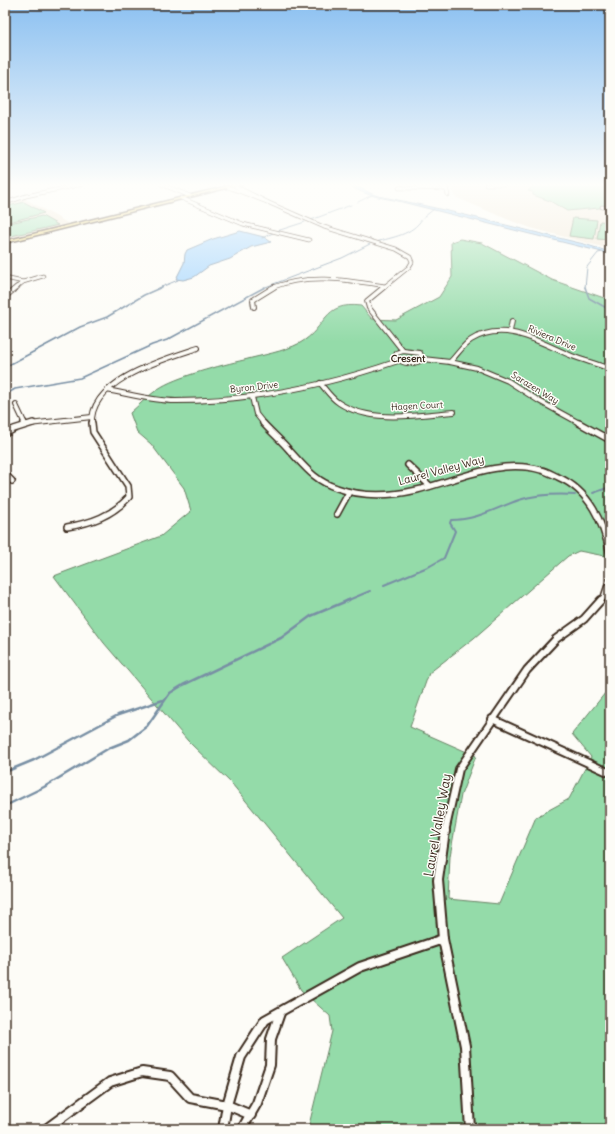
<svg xmlns="http://www.w3.org/2000/svg" width="615" height="1134" font-family="Delius,sans-serif">
<style>
.built{fill:#f0e5d4}
.green{fill:#94dba9;stroke:#688264}
.water{fill:#a0d3fe;stroke:#788fa4}
.lines{fill:none;stroke-linecap:round;stroke-linejoin:round}
.stream-far3{stroke:#788fa4;stroke-width:1}
.stream-far2{stroke:#788fa4;stroke-width:1.5}
.stream-far1{stroke:#788fa4;stroke-width:2}
.stream{stroke:#788fa4;stroke-width:2.5}
.street-far4-casing{stroke:#3b2a1e;stroke-width:4.5}
.street-far3-casing{stroke:#3b2a1e;stroke-width:6}
.street-far2-casing{stroke:#3b2a1e;stroke-width:8}
.street-far1-casing{stroke:#3b2a1e;stroke-width:10}
.street-casing{stroke:#3b2a1e;stroke-width:12}
.primary-casing{stroke:#3b2a1e;stroke-width:3}
.street-far4{stroke:#fdfcf7;stroke-width:3}
.street-far3{stroke:#fdfcf7;stroke-width:4}
.street-far2{stroke:#fdfcf7;stroke-width:5}
.street-far1{stroke:#fdfcf7;stroke-width:6}
.street{stroke:#fdfcf7;stroke-width:8}
.primary{fill:#f9e181;fill-rule:evenodd}
.labels{text-anchor:middle;stroke-width:3;stroke-linejoin:round;paint-order:stroke}
.far-street-label{font-size:9px;fill:#3b2a1e;stroke:#fdfcf7}
.far-neighbourhood-label{font-size:10px;font-weight:bold;fill:#3b2a1e;stroke:#fdfcf7}
.street-label{font-size:11px;fill:#3b2a1e;stroke:#fdfcf7}
.near-street-label{font-size:13px;fill:#3b2a1e;stroke:#fdfcf7}
</style>
<rect width="100%" height="100%" fill="#fdfcf7"/>
<filter id="ink" filterUnits="userSpaceOnUse"><feTurbulence type="fractalNoise" baseFrequency=".025" numOctaves="2"/><feDisplacementMap in="SourceGraphic" scale="8" xChannelSelector="R" yChannelSelector="G"/><feConvolveMatrix kernelMatrix="1 2 1 2 8 2 1 2 1" color-interpolation-filters="sRGB"/></filter>
<g filter="url(#ink)">
<!-- built -->
<g class="built">
<polygon points="451,184 610,184 610,249 531,228 509,220 455,197"/>
<polygon points="24,198 69,224 5,241 5,204"/>
</g>
<!-- green -->
<g class="green">
<polygon points="534,184 610,184 610,207 567,211 550,201 533,195 533,192 528,191"/>
<polygon points="24,202 44,213 5,223 5,207"/>
<polygon points="42,216 58,225 7,237 5,235 5,224"/>
<polygon points="573,218 597,220 594,239 569,236"/>
<polygon points="600,221 610,222 610,240 597,239"/>
<path d="M460,239l22,4 70,37 58,20v257l-31,-6 -11,5 -94,82 -45,35 -19,54 66,29 -15,39 -11,61 -2,43 51,5 37,-87 33,-18 22,-42 -19,-23 38,-47v442h-302l24,-98 -2,-15 -29,-26 -19,-32 60,-40 -110,-134 -44,-43 -84,-98 -50,-67 107,-40 30,-25 -7,-23 -33,-44 -14,-12 -7,-19c9,-8 18,-17 28,-24 17,-12 64,-24 86,-29 18,-5 39,-8 56,-17 27,-15 22,-42 61,-37l11,13 24,1 43,-23 13,-20 -1,-35z"/>
</g>
<!-- water -->
<g class="water">
<path d="M347,184c10,0 20,9 31,12 69,13 137,32 206,48l26,8v2l-216,-54c-18,-3 -32,-6 -47,-16z"/>
<polygon points="240,231 264,237 271,242 251,247 230,259 209,266 194,277 183,280 176,279 184,263 185,254 187,250 213,239"/>
</g>
<g class="lines">
<!-- stream-far3 -->
<g class="stream-far3">
<polyline points="358,202 372,195"/>
<polyline points="424,217 434,209"/>
<polyline points="311,220 351,205"/>
<polyline points="277,231 305,222"/>
<polyline points="262,238 273,233"/>
<path d="M376,242c17,-5 36,-7 46,-23"/>
<polyline points="159,288 178,280"/>
<polyline points="263,288 342,258 370,244"/>
<polyline points="585,288 587,267 598,253 603,252"/>
</g>
<!-- stream-far2 -->
<g class="stream-far2">
<polyline points="585,287 589,298 610,310"/>
<polyline points="5,367 80,327 107,317 144,295 162,287"/>
<polyline points="5,395 15,389 80,378 152,345 167,340 265,287"/>
</g>
<!-- stream-far1 -->
<g class="stream-far1">
<polyline points="593,493 610,487"/>
<path d="M384,585l46,-19 14,-8 11,-27 -5,-8 1,-3c26,0 45,-12 68,-20 19,-6 37,-6 56,-5"/>
<polyline points="346,601 370,591"/>
</g>
<!-- stream -->
<g class="stream">
<polyline points="5,772 34,760 118,715 163,700"/>
<polyline points="5,806 44,787 109,748 129,740 147,726 170,693 183,685 281,638 311,616 349,600"/>
</g>
<!-- street-far4 casing -->
<g class="street-far4-casing">
<g id="street-far4">
<polyline points="161,184 190,196"/>
<polyline points="445,184 448,195"/>
<polyline points="486,184 505,184"/>
<polyline points="228,187 267,202 233,185"/>
<polygon points="401,187 406,188 399,188"/>
<polyline points="406,188 446,189"/>
<polyline points="181,198 243,224 309,240"/>
<polyline points="267,202 324,227 396,249 410,257 412,262 409,267 383,288"/>
<polyline points="5,203 26,196 83,184"/>
<polyline points="602,207 610,208"/>
<polyline points="5,278 23,282"/>
<polyline points="16,288 23,282 43,276"/>
<path d="M271,288c37,-15 76,-8 114,-2"/>
</g>
</g>
<!-- street-far3 casing -->
<g class="street-far3-casing">
<g id="street-far3">
<polyline points="384,287 367,301 369,308 403,351"/>
<polyline points="5,297 17,287"/>
<polyline points="254,307 253,300 274,287"/>
<polyline points="510,331 512,321"/>
<path d="M403,351l17,2 3,6c-9,6 -20,6 -28,-2l2,-4z"/>
<polyline points="423,359 450,362 477,368 508,381 539,401 581,424"/>
<path d="M450,362c7,-7 13,-17 21,-22 34,-21 69,3 101,16 13,5 26,8 38,13"/>
<path d="M320,383c6,7 11,15 19,20 32,21 79,12 115,9"/>
<path d="M107,390c22,4 47,11 69,11 76,0 150,-15 222,-40"/>
<polyline points="252,397 256,414 264,424"/>
<polyline points="16,405 25,424"/>
<polyline points="29,424 92,417"/>
<path d="M92,424c-3,-44 73,-65 106,-76"/>
</g>
</g>
<!-- street-far2 casing -->
<g class="street-far2-casing">
<g id="street-far2">
<polyline points="24,423 25,425"/>
<path d="M263,423c9,10 19,18 27,28 15,16 25,30 47,37 25,9 54,8 80,2 40,-10 83,-32 124,-20 6,1 12,5 17,7 32,14 45,45 52,77"/>
<polyline points="579,423 610,440"/>
<polyline points="5,434 14,429 33,423"/>
<polyline points="408,465 430,486"/>
<polyline points="5,474 12,481"/>
<polyline points="337,514 349,492"/>
<path d="M67,527c24,-4 45,-11 62,-30l-1,-11 -35,-54 -1,-9"/>
<polyline points="600,601 604,597 610,579"/>
</g>
</g>
<!-- street-far1 casing -->
<g class="street-far1-casing">
<g id="street-far1">
<polyline points="492,719 610,773"/>
<polyline points="445,832 459,769 527,670 556,639 584,619 601,600"/>
</g>
</g>
<!-- street casing -->
<g class="street-casing">
<g id="street">
<polyline points="445,831 438,880 443,939 465,1046 470,1129"/>
<polyline points="46,1129 110,1082 142,1072 170,1076 190,1098 227,1105 251,1115"/>
<polyline points="223,1129 227,1105 241,1057 265,1020 360,967 443,939"/>
<polyline points="242,1129 257,1103 270,1065 271,1039 280,1013"/>
</g>
</g>
<!-- primary casing -->
<g class="primary-casing">
<polygon id="primary" points="236,184 242,184 5,243 5,241"/>
</g>
<!-- street-far4 -->
<use href="#street-far4" class="street-far4"/>
<!-- street-far3 -->
<use href="#street-far3" class="street-far3"/>
<!-- street-far2 -->
<use href="#street-far2" class="street-far2"/>
<!-- street-far1 -->
<use href="#street-far1" class="street-far1"/>
<!-- street -->
<use href="#street" class="street"/>
<!-- primary -->
<use href="#primary" class="primary"/>
</g>
</g>
<!-- sky -->
<linearGradient id="sky" x2="0" y2="1"><stop stop-color="#8bc0f1"/><stop offset="0.54" stop-color="#fefefb"/><stop offset="1" stop-color="#fefefb" stop-opacity="0"/></linearGradient>
<rect width="615" height="342" fill="url(#sky)"/>
<g class="labels">
<!-- far-street labels -->
<g class="far-street-label">
<text transform="translate(552 338) rotate(23)" y="3">Riviera Drive</text>
<text transform="translate(254 387) rotate(-6)" y="3">Byron Drive</text>
<text transform="translate(535 388) rotate(31)" y="3">Sarazen Way</text>
<text transform="translate(417 406) rotate(-3)" y="3">Hagen Court</text>
</g>
<!-- far-neighbourhood labels -->
<g class="far-neighbourhood-label">
<text x="408" y="362">Cresent</text>
</g>
<!-- street labels -->
<g class="street-label">
<text transform="translate(441 470) rotate(-15)" y="4">Laurel Valley Way</text>
</g>
<!-- near-street labels -->
<g class="near-street-label">
<text transform="translate(437 825) rotate(-80)" y="5">Laurel Valley Way</text>
</g>
</g>
<!-- margin -->
<rect width="615" height="1134" fill="none" stroke="#fdfcf7" stroke-width="20"/>
<rect x="10" y="10" width="595" height="1114" fill="none" stroke="#3b2a1e" stroke-width="1.5" filter="url(#ink)"/>
</svg>
